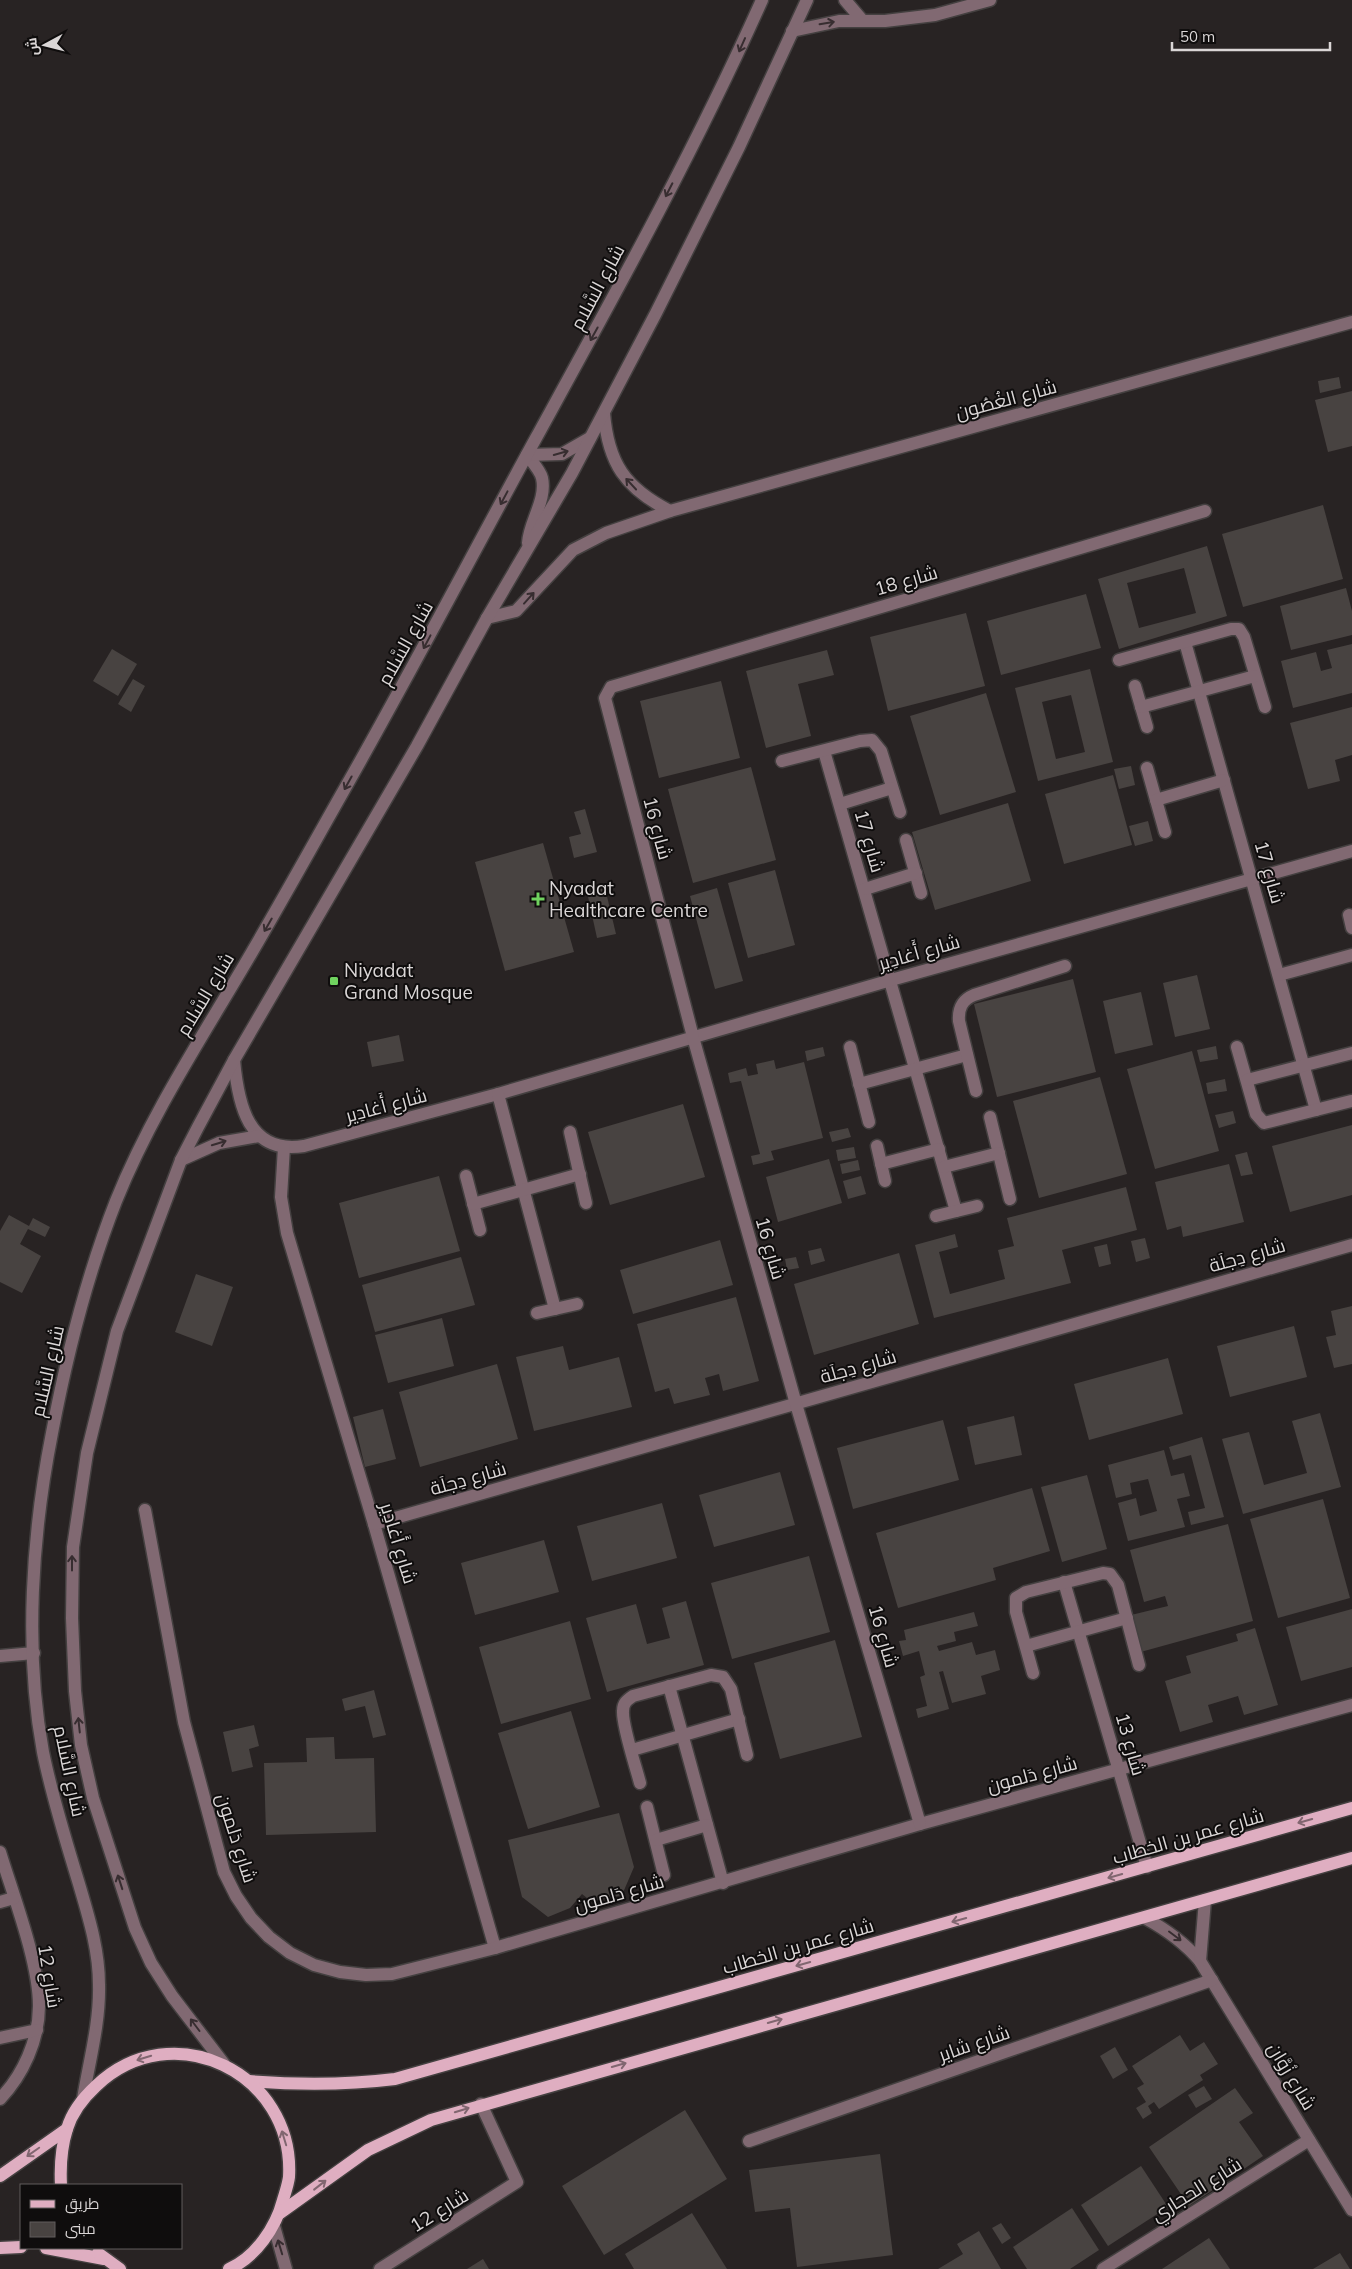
<svg xmlns="http://www.w3.org/2000/svg" width="1352" height="2269" font-family="Mulish,Cairo,sans-serif">
<style>
.building{fill:#484341;fill-rule:evenodd}
.lines{fill:none;stroke-linecap:round;stroke-linejoin:round}
.minor-casing{stroke:#444040;stroke-width:15}
.major-casing{stroke:#444040;stroke-width:15}
.minor{stroke:#816972;stroke-width:12}
.major{stroke:#dfaec1;stroke-width:12}
.oneway{stroke:#372d30}
.oneway2{stroke:#816670}
.poi-dot{fill:#70d35f;stroke:#0f0d0d;stroke-width:2}
.labels{text-anchor:middle;stroke-width:4;stroke-linejoin:round;paint-order:stroke}
.street-label{font-size:19px;fill:#dad6d6;stroke:#0f0d0d}
.poi-label{font-size:19px;fill:#dad6d6;stroke:#0f0d0d;text-anchor:start}
</style>
<rect width="100%" height="100%" fill="#282323"/>
<!-- building -->
<g class="building">
<polygon points="1339,377 1341,388 1320,393 1318,381"/>
<polygon points="1352,391 1352,446 1328,452 1315,400"/>
<polygon points="1323,505 1343,579 1243,607 1222,534"/>
<path d="M1207,546l20,70 -108,33 -21,-70zM1184,568l12,45 -57,15 -12,-45z"/>
<polygon points="1346,588 1352,611 1352,635 1291,650 1280,606"/>
<polygon points="1086,594 1101,648 1001,675 987,621"/>
<polygon points="966,613 985,686 888,711 870,637"/>
<polygon points="1352,644 1352,693 1293,708 1281,661 1316,652 1321,671 1332,668 1327,650"/>
<polygon points="112,649 137,664 118,696 93,681"/>
<polygon points="827,650 834,675 798,684 811,736 766,748 746,671"/>
<path d="M1090,669l23,93 -75,19 -23,-93zM1071,695l14,57 -29,7 -14,-57z"/>
<polygon points="133,679 145,686 131,712 118,704"/>
<polygon points="721,681 740,758 659,778 640,701"/>
<polygon points="986,693 1016,792 940,815 910,716"/>
<polygon points="1352,707 1352,755 1335,760 1340,781 1308,789 1290,723"/>
<polygon points="1131,766 1135,785 1119,789 1114,769"/>
<polygon points="751,767 776,860 693,883 668,789"/>
<polygon points="1113,775 1132,845 1064,864 1045,794"/>
<polygon points="1008,803 1031,881 935,910 912,832"/>
<polygon points="585,809 597,852 574,858 569,837 581,834 574,812"/>
<polygon points="1148,821 1153,841 1135,846 1129,826"/>
<polygon points="543,843 574,952 505,971 475,862"/>
<polygon points="775,870 795,945 748,958 728,883"/>
<polygon points="605,888 616,934 597,938 587,892"/>
<polygon points="717,888 743,981 715,989 690,896"/>
<polygon points="1197,975 1210,1029 1175,1037 1163,983"/>
<polygon points="1073,979 1096,1072 997,1097 974,1004"/>
<polygon points="1141,992 1153,1045 1115,1054 1103,1001"/>
<polygon points="399,1035 404,1061 372,1067 367,1042"/>
<polygon points="1216,1046 1218,1059 1200,1062 1197,1050"/>
<polygon points="823,1047 825,1056 807,1061 805,1051"/>
<polygon points="1192,1051 1219,1151 1155,1169 1127,1069"/>
<polygon points="774,1060 776,1069 804,1062 823,1138 771,1151 774,1160 753,1165 751,1156 760,1154 741,1081 730,1083 728,1073 746,1068 748,1076 758,1074 756,1064"/>
<polygon points="1100,1077 1127,1174 1039,1198 1013,1101"/>
<polygon points="1225,1079 1227,1091 1208,1094 1206,1083"/>
<polygon points="683,1104 705,1177 610,1205 588,1132"/>
<polygon points="1233,1111 1236,1123 1219,1128 1215,1115"/>
<polygon points="1352,1125 1352,1195 1290,1212 1272,1146"/>
<polygon points="848,1128 851,1137 832,1142 829,1132"/>
<polygon points="854,1147 856,1158 838,1161 836,1150"/>
<polygon points="1247,1152 1253,1174 1241,1176 1235,1155"/>
<polygon points="829,1159 842,1203 778,1222 766,1177"/>
<polygon points="858,1160 860,1170 842,1174 840,1164"/>
<polygon points="1229,1164 1244,1222 1183,1237 1181,1226 1167,1230 1155,1182"/>
<polygon points="439,1176 460,1251 359,1278 339,1203"/>
<polygon points="861,1176 866,1194 848,1199 843,1181"/>
<polygon points="1126,1187 1137,1230 1062,1250 1071,1283 934,1318 915,1245 955,1234 958,1247 939,1252 950,1294 1005,1279 998,1250 1014,1246 1007,1218"/>
<polygon points="9,1215 29,1226 33,1218 50,1227 45,1237 28,1229 20,1244 41,1256 22,1293 0,1282 0,1231"/>
<polygon points="1145,1238 1150,1258 1136,1262 1131,1241"/>
<polygon points="720,1240 733,1285 633,1314 620,1270"/>
<polygon points="1107,1244 1111,1264 1099,1267 1094,1247"/>
<polygon points="821,1248 825,1261 811,1265 808,1251"/>
<polygon points="899,1253 919,1324 814,1355 794,1284"/>
<polygon points="461,1257 475,1305 375,1332 362,1285"/>
<polygon points="796,1257 799,1268 787,1270 785,1259"/>
<polygon points="196,1274 233,1287 212,1346 175,1332"/>
<polygon points="736,1297 759,1381 723,1391 719,1374 705,1378 710,1395 674,1404 669,1388 655,1392 637,1324"/>
<polygon points="1352,1306 1352,1364 1334,1368 1326,1337 1336,1335 1331,1311"/>
<polygon points="442,1318 454,1366 388,1383 375,1335"/>
<polygon points="1294,1326 1307,1377 1230,1397 1217,1346"/>
<polygon points="563,1346 569,1370 619,1357 632,1407 534,1431 516,1357"/>
<polygon points="1168,1358 1183,1414 1089,1440 1074,1384"/>
<polygon points="497,1364 518,1439 420,1467 399,1392"/>
<polygon points="383,1409 396,1459 365,1467 353,1417"/>
<polygon points="1320,1413 1341,1487 1243,1514 1222,1439 1249,1432 1264,1485 1307,1473 1292,1421"/>
<polygon points="1014,1416 1022,1455 975,1465 967,1427"/>
<polygon points="943,1420 959,1480 853,1509 837,1448"/>
<polygon points="1202,1437 1224,1517 1191,1525 1188,1512 1205,1508 1191,1455 1173,1460 1169,1447"/>
<polygon points="1164,1450 1171,1476 1184,1473 1190,1496 1177,1499 1185,1527 1128,1541 1118,1503 1136,1498 1140,1516 1157,1511 1148,1479 1130,1483 1132,1494 1116,1498 1108,1465"/>
<polygon points="780,1472 795,1525 714,1547 699,1495"/>
<polygon points="1087,1475 1107,1549 1062,1562 1041,1487"/>
<polygon points="1032,1488 1050,1551 993,1568 996,1580 898,1608 876,1533"/>
<polygon points="1323,1499 1350,1598 1278,1618 1250,1519"/>
<polygon points="662,1503 677,1558 592,1581 577,1526"/>
<polygon points="1228,1524 1253,1621 1137,1653 1127,1616 1168,1606 1165,1596 1144,1602 1130,1550"/>
<polygon points="544,1540 559,1592 475,1615 461,1563"/>
<polygon points="809,1556 830,1632 732,1659 711,1583"/>
<polygon points="686,1601 704,1665 607,1692 586,1618 636,1604 647,1644 670,1638 662,1608"/>
<polygon points="1352,1609 1352,1667 1301,1681 1286,1627"/>
<polygon points="974,1612 978,1626 954,1632 956,1641 937,1646 939,1651 972,1642 976,1655 995,1650 1000,1670 981,1676 986,1694 952,1703 943,1671 939,1672 949,1709 918,1718 916,1709 927,1706 920,1677 925,1675 919,1651 903,1656 899,1641 906,1640 904,1630"/>
<polygon points="570,1621 591,1699 501,1724 479,1647"/>
<polygon points="1255,1628 1278,1705 1244,1715 1238,1696 1208,1705 1213,1722 1180,1732 1165,1681 1191,1673 1186,1656 1238,1641 1236,1634"/>
<polygon points="835,1640 862,1737 780,1759 754,1663"/>
<polygon points="374,1690 386,1735 373,1738 365,1706 345,1711 342,1699"/>
<polygon points="571,1711 600,1807 528,1829 498,1733"/>
<polygon points="254,1725 259,1746 249,1749 253,1767 232,1772 223,1732"/>
<polygon points="334,1737 335,1759 374,1758 376,1832 266,1835 264,1763 307,1762 306,1738"/>
<polygon points="619,1813 634,1867 622,1895 592,1902 582,1894 570,1908 548,1917 522,1897 508,1840"/>
<polygon points="1180,2035 1190,2051 1204,2042 1218,2064 1200,2075 1203,2080 1159,2109 1154,2102 1148,2106 1152,2113 1143,2119 1136,2108 1146,2102 1137,2088 1144,2084 1132,2066"/>
<polygon points="1115,2047 1128,2070 1113,2079 1100,2056"/>
<polygon points="1204,2086 1212,2099 1196,2108 1188,2095"/>
<polygon points="1235,2088 1253,2113 1239,2122 1263,2156 1189,2206 1149,2147"/>
<polygon points="685,2110 727,2179 604,2255 562,2186"/>
<polygon points="880,2154 893,2255 797,2267 790,2208 755,2212 749,2170"/>
<polygon points="1141,2166 1168,2207 1108,2246 1081,2205"/>
<polygon points="1072,2208 1099,2250 1070,2269 1027,2269 1013,2247"/>
<polygon points="692,2213 727,2269 634,2269 625,2254"/>
<polygon points="1001,2223 1011,2238 1002,2244 992,2228"/>
<polygon points="979,2231 1001,2269 938,2269 963,2254 957,2244"/>
<polygon points="1209,2238 1230,2269 1162,2269"/>
<polygon points="1340,2253 1350,2269 1313,2269"/>
<polygon points="483,2259 489,2269 467,2269"/>
</g>
<g class="lines">
<!-- minor casing -->
<g class="minor-casing">
<g id="minor">
<polyline points="845,0 862,20"/>
<polyline points="792,31 839,21 885,21 935,15 990,0"/>
<path d="M604,413c4,50 21,75 66,98"/>
<path d="M527,455c5,7 13,15 15,23 5,22 -13,44 -14,65"/>
<polyline points="527,455 562,454 590,438"/>
<polyline points="487,618 516,611 573,550 606,533 670,511 1352,322"/>
<polyline points="1185,642 1316,1110"/>
<polyline points="1119,660 1231,629 1239,629 1244,637 1265,707"/>
<polyline points="1135,686 1147,727"/>
<polyline points="1141,707 1255,676"/>
<polyline points="824,751 956,1211"/>
<polyline points="782,761 860,741 872,740 881,751 900,812"/>
<polyline points="1147,768 1165,832"/>
<polyline points="1156,800 1224,780"/>
<polyline points="840,804 892,788"/>
<polyline points="906,840 921,893"/>
<polyline points="865,889 916,873"/>
<polyline points="1349,915 1352,928"/>
<polyline points="1279,975 1352,955"/>
<polyline points="850,1047 869,1122"/>
<polyline points="1237,1047 1256,1114 1264,1123 1351,1101"/>
<path d="M234,1060c4,44 14,95 70,86l194,-52 393,-114 461,-129"/>
<polyline points="1247,1080 1352,1053"/>
<polyline points="859,1084 967,1055"/>
<path d="M976,1091l-17,-70c-1,-13 3,-21 15,-26l91,-29"/>
<polyline points="498,1094 555,1309"/>
<polyline points="990,1117 1010,1199"/>
<polyline points="570,1132 586,1203"/>
<polyline points="877,1146 885,1181"/>
<polyline points="284,1147 281,1197 287,1233 374,1524 495,1948"/>
<polyline points="181,1160 219,1143 259,1136"/>
<polyline points="881,1164 939,1149"/>
<polyline points="944,1167 999,1153"/>
<polyline points="466,1176 480,1230"/>
<polyline points="473,1204 580,1174"/>
<polyline points="936,1216 977,1206"/>
<polyline points="537,1313 577,1304"/>
<polyline points="145,1510 184,1722 224,1872 236,1896 251,1918 269,1937 290,1953 314,1965 340,1972 366,1975 392,1974 495,1948 920,1824 1352,1705"/>
<polyline points="374,1524 1352,1245"/>
<polyline points="1064,1582 1147,1867"/>
<polyline points="1026,1646 1127,1618"/>
<polyline points="0,1656 34,1653"/>
<polyline points="1033,1673 1016,1612 1016,1598 1026,1592 1103,1573 1110,1574 1118,1585 1139,1665"/>
<polyline points="669,1686 723,1883"/>
<polyline points="632,1750 739,1719"/>
<path d="M640,1783c-4,-16 -18,-57 -17,-72 0,-8 4,-11 10,-15l78,-21 12,2 8,12 16,66"/>
<polyline points="647,1807 664,1875"/>
<polyline points="920,1824 796,1404 693,1037 605,698 611,687 618,685 1205,511"/>
<polyline points="656,1840 707,1825"/>
<path d="M0,1852c13,43 39,110 39,154 0,34 -16,69 -39,93"/>
<polyline points="0,1902 14,1898"/>
<path d="M1145,1918c22,12 39,24 55,43l152,249"/>
<polyline points="1200,1961 1205,1900"/>
<polyline points="0,2038 37,2030"/>
<polyline points="224,2064 172,1996 151,1963 135,1928 93,1798 81,1745 75,1691 72,1618 73,1547 87,1453 117,1331 181,1160 198,1127 234,1060 417,746 487,618 572,473 656,313 739,147 807,0"/>
<path d="M83,2099c6,-37 17,-76 16,-114 0,-35 -10,-67 -20,-101 -13,-43 -27,-87 -36,-132 -19,-102 -11,-218 9,-319 15,-79 35,-158 64,-232 33,-82 81,-156 126,-232 35,-59 68,-119 102,-179 66,-116 128,-235 192,-352 79,-144 159,-288 226,-438"/>
<polyline points="749,2141 1212,1980"/>
<polyline points="274,2226 286,2269"/>
<polyline points="380,2269 517,2182 481,2104"/>
<polyline points="1103,2269 1309,2140"/>
</g>
</g>
<!-- major casing -->
<g class="major-casing">
<g id="major">
<path d="M249,2081c49,4 97,4 146,-2l957,-271"/>
<polyline points="0,2176 67,2129"/>
<path d="M61,2185c-1,-19 0,-37 6,-56 5,-17 16,-31 29,-43 76,-73 199,-13 193,91 -1,8 -4,16 -6,23 -7,27 -27,57 -54,69"/>
<polyline points="280,2213 368,2150 431,2120 1352,1858"/>
<polyline points="0,2248 21,2247"/>
<polyline points="46,2248 104,2259"/>
<polyline points="98,2253 120,2269"/>
</g>
</g>
<!-- minor -->
<use href="#minor" class="minor"/>
<!-- major -->
<use href="#major" class="major"/>
</g>
<!-- one-way arrows -->
<defs><path id="oneway-shaft" d="M-6 0H5M1.5-3L5.5 0L1.5 3" fill="none" stroke-width="1.6" stroke-linecap="round" stroke-linejoin="round" transform="scale(1.25)"/></defs>
<g class="oneway">
<use href="#oneway-shaft" transform="translate(827 23) rotate(-9)"/>
<use href="#oneway-shaft" transform="translate(742 45) rotate(114)"/>
<use href="#oneway-shaft" transform="translate(669 190) rotate(117)"/>
<use href="#oneway-shaft" transform="translate(594 334) rotate(119)"/>
<use href="#oneway-shaft" transform="translate(561 453) rotate(-16)"/>
<use href="#oneway-shaft" transform="translate(631 484) rotate(-133)"/>
<use href="#oneway-shaft" transform="translate(504 498) rotate(118)"/>
<use href="#oneway-shaft" transform="translate(529 598) rotate(-48)"/>
<use href="#oneway-shaft" transform="translate(427 642) rotate(118)"/>
<use href="#oneway-shaft" transform="translate(348 783) rotate(119)"/>
<use href="#oneway-shaft" transform="translate(268 925) rotate(120)"/>
<use href="#oneway-shaft" transform="translate(219 1143) rotate(-17)"/>
<use href="#oneway-shaft" transform="translate(72 1563) rotate(-90)"/>
<use href="#oneway-shaft" transform="translate(79 1725) rotate(-96)"/>
<use href="#oneway-shaft" transform="translate(120 1882) rotate(-108)"/>
<use href="#oneway-shaft" transform="translate(1175 1936) rotate(37)"/>
<use href="#oneway-shaft" transform="translate(195 2025) rotate(-127)"/>
<use href="#oneway-shaft" transform="translate(280 2247) rotate(-107)"/>
</g>
<g class="oneway2">
<use href="#oneway-shaft" transform="translate(1305 1821) rotate(164)"/>
<use href="#oneway-shaft" transform="translate(1115 1876) rotate(164)"/>
<use href="#oneway-shaft" transform="translate(959 1920) rotate(164)"/>
<use href="#oneway-shaft" transform="translate(803 1964) rotate(164)"/>
<use href="#oneway-shaft" transform="translate(775 2021) rotate(-16)"/>
<use href="#oneway-shaft" transform="translate(144 2058) rotate(163)"/>
<use href="#oneway-shaft" transform="translate(619 2065) rotate(-16)"/>
<use href="#oneway-shaft" transform="translate(462 2110) rotate(-17)"/>
<use href="#oneway-shaft" transform="translate(284 2138) rotate(-107)"/>
<use href="#oneway-shaft" transform="translate(33 2152) rotate(145)"/>
<use href="#oneway-shaft" transform="translate(320 2185) rotate(-38)"/>
</g>
<!-- markers -->
<g class="poi-dot">
<path d="M535.5 891.5h5v5h5v5h-5v5h-5v-5h-5v-5h5z"/>
<rect x="329" y="976" width="10" height="10" rx="2.5"/>
</g>
<g class="labels">
<!-- street labels -->
<g class="street-label">
<text transform="translate(597 287) rotate(-62)" y="7">شارع السَّلام</text>
<text transform="translate(1006 399) rotate(-15)" y="7">شارع الغُصُون</text>
<text transform="translate(906 580) rotate(-16)" y="7">شارع 18</text>
<text transform="translate(405 643) rotate(-61)" y="7">شارع السَّلام</text>
<text transform="translate(658 828) rotate(75)" y="7">شارع 16</text>
<text transform="translate(870 841) rotate(74)" y="7">شارع 17</text>
<text transform="translate(1270 872) rotate(74)" y="7">شارع 17</text>
<text transform="translate(919 952) rotate(-16)" y="7">شارع أَغادِير</text>
<text transform="translate(205 994) rotate(-59)" y="7">شارع السَّلام</text>
<text transform="translate(386 1105) rotate(-15)" y="7">شارع أَغادِير</text>
<text transform="translate(771 1248) rotate(74)" y="7">شارع 16</text>
<text transform="translate(1247 1255) rotate(-16)" y="7">شارع دِجلَة</text>
<text transform="translate(858 1366) rotate(-16)" y="7">شارع دِجلَة</text>
<text transform="translate(47 1371) rotate(-77)" y="7">شارع السَّلام</text>
<text transform="translate(468 1478) rotate(-16)" y="7">شارع دِجلَة</text>
<text transform="translate(399 1543) rotate(73)" y="7">شارع أَغادِير</text>
<text transform="translate(884 1636) rotate(74)" y="7">شارع 16</text>
<text transform="translate(1131 1744) rotate(74)" y="7">شارع 13</text>
<text transform="translate(70 1771) rotate(78)" y="7">شارع السَّلام</text>
<text transform="translate(1032 1774) rotate(-15)" y="7">شارع دَلمون</text>
<text transform="translate(1188 1836) rotate(-16)" y="7">شارع عمر بن الخطاب</text>
<text transform="translate(237 1838) rotate(72)" y="7">شارع دَلمون</text>
<text transform="translate(619 1893) rotate(-16)" y="7">شارع دَلمون</text>
<text transform="translate(798 1946) rotate(-16)" y="7">شارع عمر بن الخطاب</text>
<text transform="translate(50 1976) rotate(81)" y="7">شارع 12</text>
<text transform="translate(974 2043) rotate(-19)" y="7">شارع شاير</text>
<text transform="translate(1292 2076) rotate(59)" y="7">شارع زُوَّان</text>
<text transform="translate(1196 2189) rotate(-32)" y="7">شارع الحجاري</text>
<text transform="translate(439 2210) rotate(-32)" y="7">شارع 12</text>
</g>
<!-- poi labels -->
<g class="poi-label">
<text x="549" y="895">Nyadat<tspan x="549" dy="22">Healthcare Centre</tspan></text>
<text x="344" y="977">Niyadat<tspan x="344" dy="22">Grand Mosque</tspan></text>
</g>
</g>
<!-- legend -->
<rect x="20" y="2184" width="162" height="65" fill="#0f0d0d" stroke="#605d5d"/>
<rect x="30" y="2200" width="25" height="8" fill="#dfaec1" stroke="#605d5d"/>
<text x="65" y="2209" font-size="15" fill="#dad6d6">طريق</text>
<rect x="30" y="2222" width="25" height="15" fill="#484341" stroke="#605d5d"/>
<text x="65" y="2234" font-size="15" fill="#dad6d6">مبنى</text>
<!-- north arrow -->
<g transform="translate(45 45) rotate(263)" stroke="#0f0d0d" stroke-width="4" paint-order="stroke">
<path d="M0-4L9 19L0 12L-9 19Z" fill="#dad6d6"/>
<text y="-8" font-size="14" font-weight="bold" text-anchor="middle" fill="#dad6d6">ش</text>
</g>
<!-- scale -->
<path d="M1172 42v8h158v-8" fill="none" stroke="#dad6d6" stroke-width="2.5"/>
<text x="1180" y="42" font-size="15" fill="#dad6d6" stroke="#0f0d0d" stroke-width="4" paint-order="stroke">50 m</text>
</svg>
